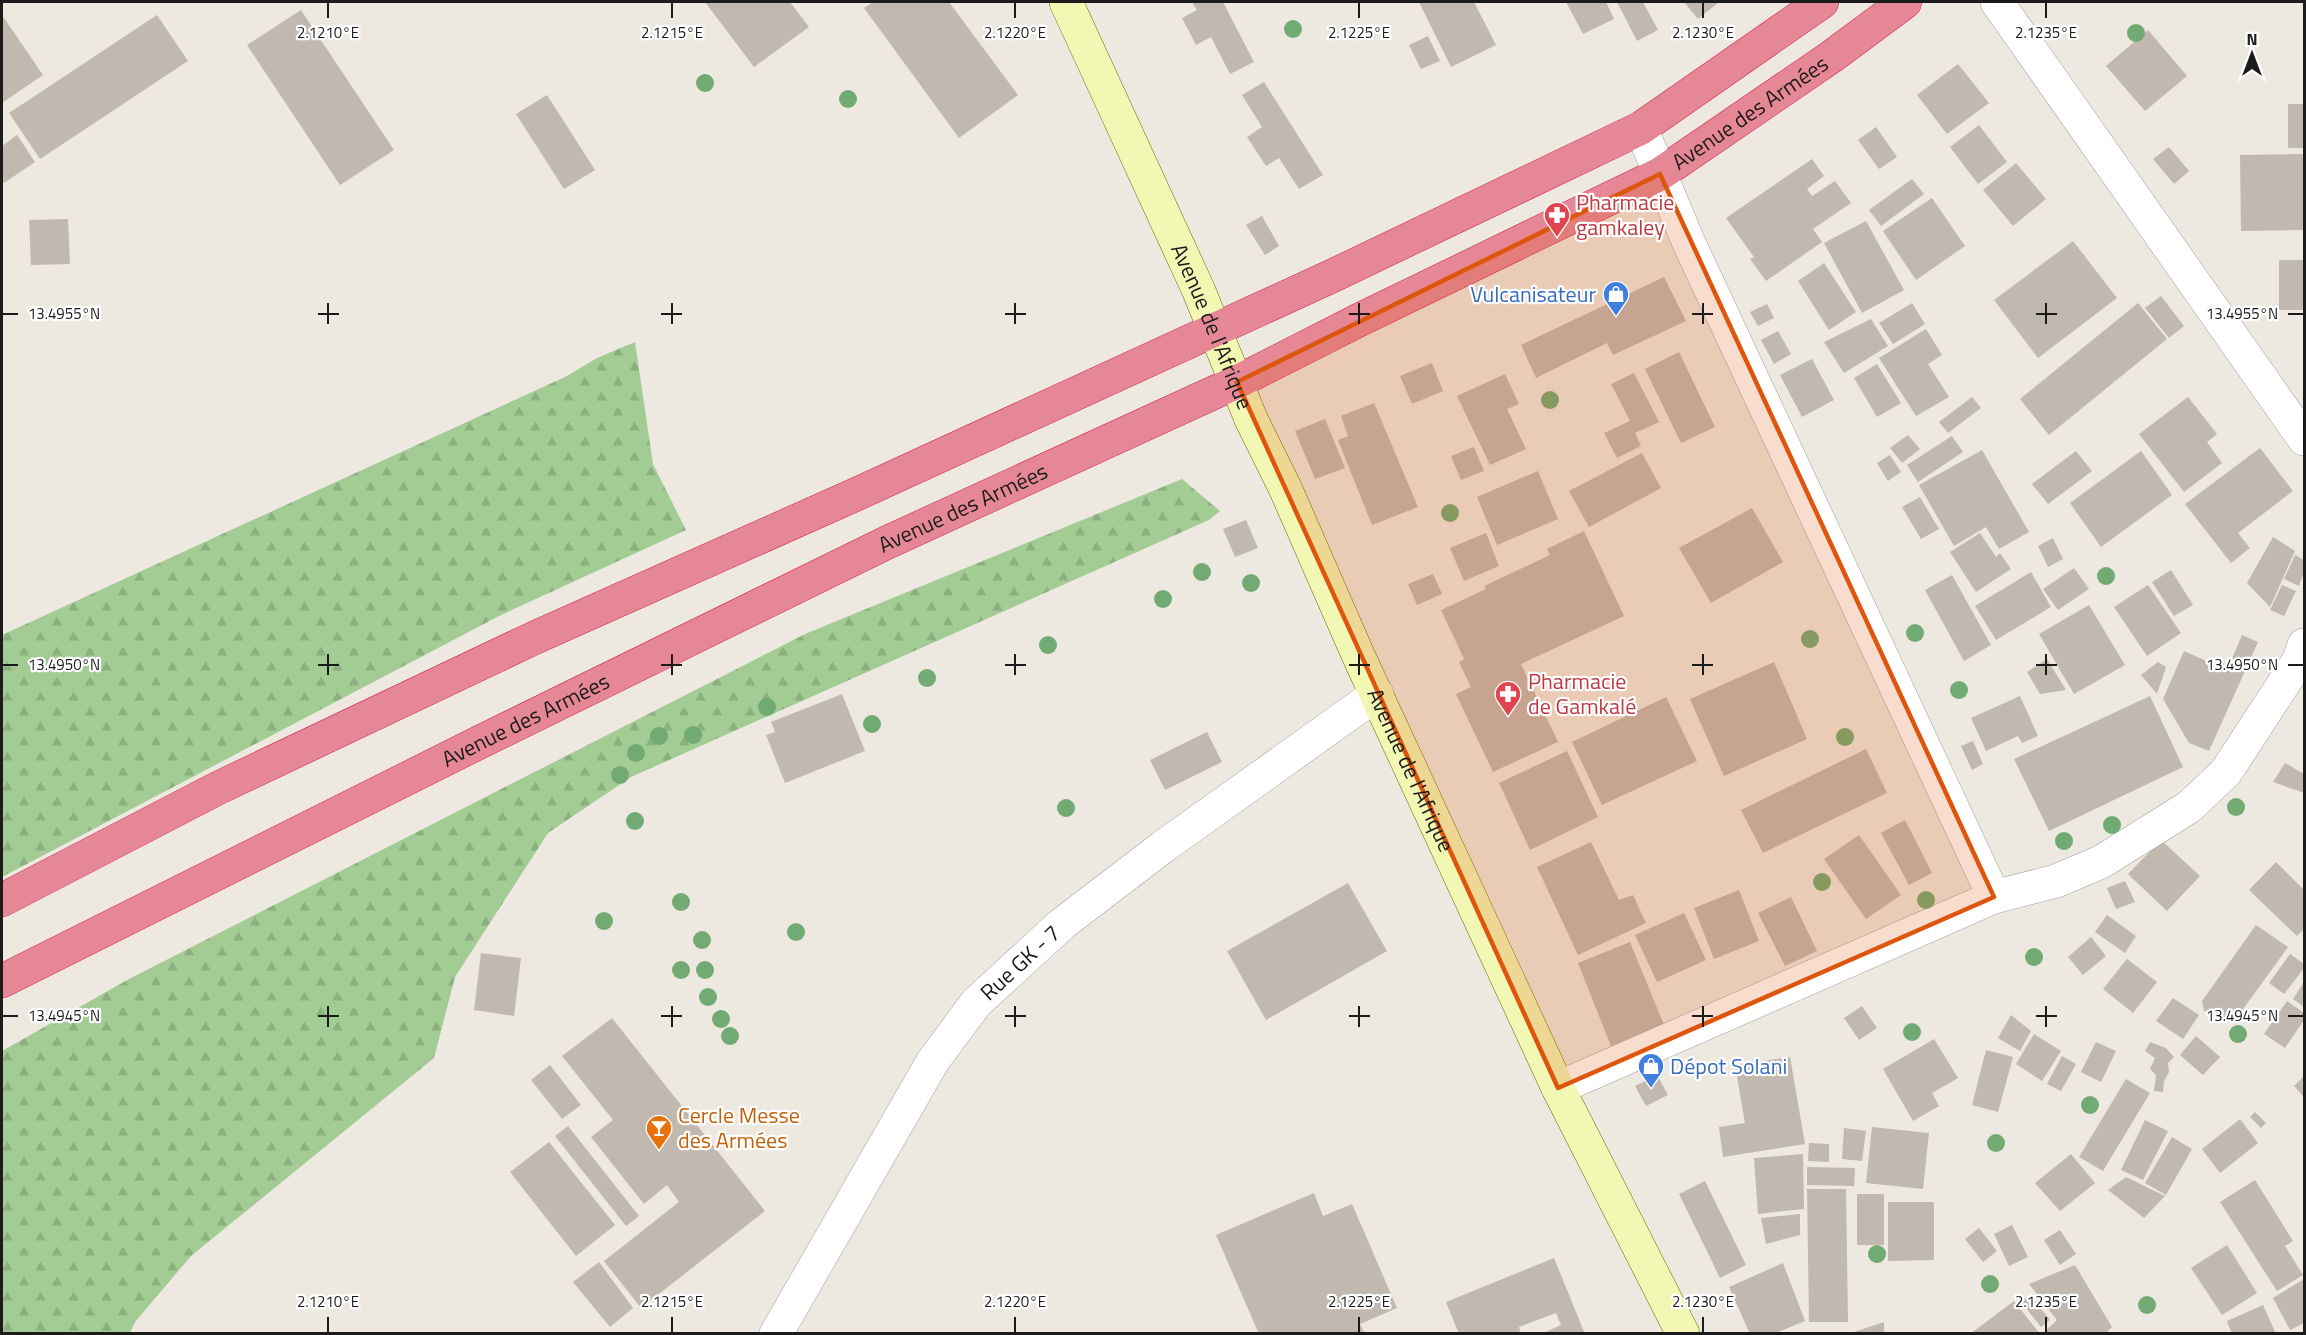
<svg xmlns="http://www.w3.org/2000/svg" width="2306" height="1335" font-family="'Titillium Web',sans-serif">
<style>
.forest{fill:url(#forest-firs)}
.building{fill:#c1b8b0}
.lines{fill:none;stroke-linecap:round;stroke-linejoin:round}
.street-casing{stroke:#a2a2a2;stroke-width:34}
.secondary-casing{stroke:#5f6f05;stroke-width:34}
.highway-casing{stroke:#d4245a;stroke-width:34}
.street{stroke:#fff;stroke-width:33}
.secondary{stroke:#f2f8b3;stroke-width:33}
.highway{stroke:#e58795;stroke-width:33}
.tree{fill:#71aa73}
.marked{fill:#de560d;fill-opacity:0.2;stroke:#de560d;stroke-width:4.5;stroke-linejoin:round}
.ticks{fill:none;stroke:#1b1b1b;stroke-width:2}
.labels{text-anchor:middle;stroke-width:4.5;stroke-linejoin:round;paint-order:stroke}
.street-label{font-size:22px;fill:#1b1b1b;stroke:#fff}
.health-label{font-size:22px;fill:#be3a42;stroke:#fff;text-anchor:start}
.shop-label{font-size:22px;fill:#366cbe;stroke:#fff;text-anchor:end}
.food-label{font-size:22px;fill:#c56008;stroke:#fff;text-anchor:start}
.ticks-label{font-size:15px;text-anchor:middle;fill:#1b1b1b;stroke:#fff;stroke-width:4.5;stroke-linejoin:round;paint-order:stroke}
</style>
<defs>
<pattern id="forest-firs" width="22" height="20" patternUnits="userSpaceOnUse" patternTransform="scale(1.5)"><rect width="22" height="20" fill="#a3cc95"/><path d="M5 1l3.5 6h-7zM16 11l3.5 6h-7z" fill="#8caf80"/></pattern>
</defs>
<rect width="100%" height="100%" fill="#ede9e0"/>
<!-- forest -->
<g class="forest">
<polygon points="635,342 653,464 686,530 499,616 2,877 2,635 565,377 597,358"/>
<polygon points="1182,479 1220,511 1209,520 631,777 548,833 455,977 434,1058 191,1256 135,1322 130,1333 2,1333 2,1051 129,979 805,634"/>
</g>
<!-- building -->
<g class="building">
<polygon points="705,2 790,2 809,27 754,67"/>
<polygon points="873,2 949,2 1018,95 959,138 864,8"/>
<polygon points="1192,2 1223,2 1254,62 1230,74 1211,37 1196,45 1182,18 1197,10"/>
<polygon points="1419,2 1474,2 1496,45 1451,67"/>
<polygon points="1566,2 1606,2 1614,19 1583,34"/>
<polygon points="1617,2 1643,2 1658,30 1637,41"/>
<polygon points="1684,2 1719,2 1698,19"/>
<polygon points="301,10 394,150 340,185 247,45"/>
<polygon points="2,15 43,75 2,103"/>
<polygon points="157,15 188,61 40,159 9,113"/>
<polygon points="2148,30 2187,76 2145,111 2106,66"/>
<polygon points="1428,36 1440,61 1421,69 1409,45"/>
<polygon points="1958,64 1989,103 1947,134 1917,95"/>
<polygon points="1264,82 1323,175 1299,189 1279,158 1266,166 1247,137 1262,127 1242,95"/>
<polygon points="547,95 595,170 564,189 516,114"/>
<rect x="2288" y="104" width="16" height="44"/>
<polygon points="1979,125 2007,162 1978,184 1950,147"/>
<polygon points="1876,127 1897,157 1879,169 1858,140"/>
<polygon points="17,135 35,162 4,183 2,180 2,146"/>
<polygon points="2169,147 2189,171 2174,184 2153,159"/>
<polygon points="2304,154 2304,230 2241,231 2240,155"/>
<polygon points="1812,159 1824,176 1807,189 1812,196 1835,181 1851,203 1813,229 1822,242 1766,281 1750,259 1754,257 1726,218"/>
<polygon points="2016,163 2046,199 2013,226 1983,190"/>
<polygon points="1912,179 1924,194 1881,226 1869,210"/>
<polygon points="1932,198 1965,246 1916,280 1883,231"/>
<polygon points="1262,216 1279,246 1265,255 1246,225"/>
<polygon points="68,219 70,264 31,265 29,220"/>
<polygon points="1866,221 1904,290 1862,313 1824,243"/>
<polygon points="2073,241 2117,298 2038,358 1994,300"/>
<rect x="2279" y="260" width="25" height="50"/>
<polygon points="1824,263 1856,312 1829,330 1798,281"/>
<polygon points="1664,277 1686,321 1613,355 1607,343 1536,378 1521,345"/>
<polygon points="2161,296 2184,326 2169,338 2145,308"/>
<polygon points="1912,303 1925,324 1893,344 1879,323"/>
<polygon points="2138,303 2167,339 2049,435 2020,399"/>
<polygon points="1767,304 1774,318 1758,326 1750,312"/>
<polygon points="1871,319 1888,346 1844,373 1824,342"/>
<polygon points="1926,329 1942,355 1928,364 1949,397 1916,416 1879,358"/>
<polygon points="1778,331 1791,354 1774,364 1761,340"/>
<polygon points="1679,352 1715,427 1681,443 1645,369"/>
<polygon points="1812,359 1834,400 1802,417 1780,375"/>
<polygon points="1432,363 1443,391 1412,404 1400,376"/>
<polygon points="1877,364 1901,403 1877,417 1854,378"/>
<polygon points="1634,373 1659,422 1635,433 1641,446 1617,458 1604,433 1630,421 1611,384"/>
<polygon points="1505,374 1519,404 1507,409 1526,449 1490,465 1457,396"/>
<polygon points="1972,397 1981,408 1948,433 1939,422"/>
<polygon points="2188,397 2217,434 2207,442 2222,463 2184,492 2139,434"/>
<polygon points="1374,403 1418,507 1372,525 1338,440 1348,436 1341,416"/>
<polygon points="1325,419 1345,468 1315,479 1295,431"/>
<polygon points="1908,435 1920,449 1902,463 1890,448"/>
<polygon points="1952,436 1963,452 1918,482 1907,465"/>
<polygon points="1474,447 1484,471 1461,480 1451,456"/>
<polygon points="2260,448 2293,491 2238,533 2250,548 2231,563 2185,504"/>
<polygon points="1982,450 2029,532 1999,549 1986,527 1954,546 1919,485"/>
<polygon points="2076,451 2092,471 2048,504 2032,484"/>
<polygon points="2141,451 2172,495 2101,547 2070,503"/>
<polygon points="1642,453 1661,488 1589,527 1569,491"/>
<polygon points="1890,455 1901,472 1888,481 1877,463"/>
<polygon points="1538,471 1558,519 1497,545 1477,497"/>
<polygon points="1920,497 1939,529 1921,539 1902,507"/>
<polygon points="1752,508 1783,562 1711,603 1679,548"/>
<polygon points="1246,520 1258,548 1235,557 1223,529"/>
<polygon points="1584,531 1624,616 1521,664 1558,742 1493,772 1456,694 1471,687 1459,662 1464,659 1441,610 1486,589 1484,586 1550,555 1547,549"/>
<polygon points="1486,533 1499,566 1464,581 1450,548"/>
<polygon points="1980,533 1996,557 2000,553 2011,569 1976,592 1950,552"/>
<polygon points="2273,537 2295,551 2270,607 2247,583"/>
<polygon points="2053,538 2063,559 2048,567 2038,546"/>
<polygon points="2295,555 2304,560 2304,572 2299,586 2284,579"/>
<polygon points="2074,568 2089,589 2058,610 2043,589"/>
<polygon points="2171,570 2193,605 2174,616 2152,582"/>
<polygon points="2031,572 2051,607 1996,640 1975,606"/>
<polygon points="1433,574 1442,594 1417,605 1408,584"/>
<polygon points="1952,575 1991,645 1964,661 1925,590"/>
<polygon points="2148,585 2181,633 2147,656 2114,607"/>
<polygon points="2282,585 2296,591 2284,616 2270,610"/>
<polygon points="2089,605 2125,665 2074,694 2039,634"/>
<polygon points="2242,635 2258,642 2209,751 2189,743 2163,699 2184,651 2227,670"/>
<polygon points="2047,659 2066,690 2040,694 2027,672"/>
<polygon points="1774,662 1807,739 1724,776 1690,699"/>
<polygon points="2158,662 2166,667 2157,694 2141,675"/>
<polygon points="842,694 865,751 785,783 766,735 775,732 771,722"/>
<polygon points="2020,696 2038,736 2022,743 2018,736 1986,751 1971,718"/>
<polygon points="2150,696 2183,767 2049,831 2014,759"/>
<polygon points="1666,697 1697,761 1602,805 1572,742"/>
<polygon points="1207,732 1222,762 1165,790 1150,760"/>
<polygon points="1973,741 1983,764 1972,770 1961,746"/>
<polygon points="1866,749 1887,793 1763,853 1741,810"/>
<polygon points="1567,751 1598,817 1530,850 1499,783"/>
<polygon points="2285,763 2304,774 2304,793 2273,782"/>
<polygon points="1905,820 1932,873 1909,885 1881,833"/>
<polygon points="1859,835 1901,895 1866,919 1824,859"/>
<polygon points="2161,840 2200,876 2167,911 2128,874"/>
<polygon points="1591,842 1619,900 1633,895 1646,923 1578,955 1537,867"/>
<polygon points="2276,862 2304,890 2304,929 2297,936 2249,890"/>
<polygon points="2125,881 2135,902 2116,909 2107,888"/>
<polygon points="1348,883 1387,951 1266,1020 1227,951"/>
<polygon points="1739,890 1759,941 1714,959 1694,908"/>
<polygon points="1791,897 1817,951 1785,966 1758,913"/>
<polygon points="1684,913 1706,960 1657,982 1635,935"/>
<polygon points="2107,915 2136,936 2125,953 2095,932"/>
<polygon points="2256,925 2288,947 2233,1023 2204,1011 2202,1001"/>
<polygon points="2091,937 2106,956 2083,975 2068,957"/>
<polygon points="1630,942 1664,1025 1611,1046 1578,963"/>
<polygon points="481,953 521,958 514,1016 474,1010"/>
<polygon points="2290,954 2304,964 2304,968 2284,994 2269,983"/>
<polygon points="2127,959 2157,982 2133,1013 2103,989"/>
<polygon points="2304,982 2304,1007 2293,999"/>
<polygon points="2173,998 2199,1015 2183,1039 2156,1021"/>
<polygon points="2287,1001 2304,1013 2304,1020 2285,1048 2264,1034"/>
<polygon points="1862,1006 1877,1028 1859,1040 1844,1018"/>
<polygon points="2011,1015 2031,1031 2020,1051 1998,1038"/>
<polygon points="612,1018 765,1211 641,1308 604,1261 679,1202 667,1185 644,1204 591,1137 613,1120 562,1056"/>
<polygon points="2034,1034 2061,1051 2042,1081 2016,1064"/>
<polygon points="2196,1036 2220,1057 2203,1075 2180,1055"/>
<polygon points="1934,1039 1958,1078 1932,1093 1939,1106 1913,1121 1883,1069"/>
<polygon points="2096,1042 2116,1051 2101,1082 2081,1072"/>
<polygon points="2150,1042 2166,1048 2174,1057 2168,1063 2169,1072 2164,1081 2163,1092 2154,1091 2156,1075 2150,1069 2155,1058 2145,1051"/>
<polygon points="1986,1050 2013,1057 1998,1112 1972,1105"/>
<polygon points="2062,1056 2076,1064 2061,1091 2047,1084"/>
<polygon points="1790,1057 1805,1144 1723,1157 1719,1127 1745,1123 1735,1065"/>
<polygon points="550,1065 581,1105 562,1119 531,1080"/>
<polygon points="1657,1075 1668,1095 1646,1106 1635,1086"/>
<polygon points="2304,1076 2304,1097 2294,1086"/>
<polygon points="2126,1079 2150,1093 2103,1171 2079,1157"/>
<polygon points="2255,1112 2266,1123 2261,1128 2250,1117"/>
<polygon points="2240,1119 2258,1143 2220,1173 2202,1149"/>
<polygon points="2145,1120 2168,1131 2143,1180 2121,1170"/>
<polygon points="568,1126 639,1216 626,1226 555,1136"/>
<polygon points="1872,1127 1929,1133 1923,1189 1866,1183"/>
<polygon points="1844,1128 1866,1131 1862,1161 1842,1159"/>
<polygon points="2172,1137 2192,1149 2166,1195 2145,1183"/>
<polygon points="549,1142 615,1225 576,1256 510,1172"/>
<polygon points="1809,1143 1829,1144 1829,1162 1808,1161"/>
<polygon points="1803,1154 1804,1209 1758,1214 1754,1158"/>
<polygon points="2071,1154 2095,1183 2060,1211 2035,1183"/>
<polygon points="1807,1167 1855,1168 1854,1186 1807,1185"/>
<polygon points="2126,1177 2165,1196 2144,1218 2108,1190"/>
<polygon points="2255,1180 2293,1241 2285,1246 2303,1275 2277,1291 2220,1202"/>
<polygon points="1705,1181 1746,1265 1720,1278 1679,1194"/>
<polygon points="1807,1189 1846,1189 1848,1322 1809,1322"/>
<polygon points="1314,1193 1323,1216 1352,1204 1397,1308 1360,1324 1365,1334 1259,1334 1216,1235"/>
<rect x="1857" y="1194" width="27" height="51"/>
<polygon points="1888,1202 1934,1202 1934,1260 1888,1261"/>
<polygon points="1800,1214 1800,1235 1766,1244 1761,1218"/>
<polygon points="2012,1225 2028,1257 2009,1266 1994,1234"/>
<polygon points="1979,1228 1997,1251 1983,1262 1965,1239"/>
<polygon points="2060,1230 2076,1254 2060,1265 2044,1240"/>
<polygon points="2227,1245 2257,1293 2222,1315 2191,1268"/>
<polygon points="1554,1258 1585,1334 1541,1334 1561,1325 1556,1313 1519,1327 1521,1334 1459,1334 1446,1302"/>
<polygon points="599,1262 633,1308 610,1327 573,1282"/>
<polygon points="1783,1263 1805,1321 1773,1334 1750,1334 1729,1287"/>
<polygon points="2075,1265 2112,1327 2105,1334 2045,1334 2044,1332 2057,1320 2029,1284"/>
<polygon points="2304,1279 2304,1323 2290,1330 2273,1298"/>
<polygon points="2030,1295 2050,1320 2041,1327 2021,1302"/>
<polygon points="2014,1301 2040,1334 1970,1334"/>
<polygon points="2263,1305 2276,1334 2232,1334 2227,1321"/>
<polygon points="1884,1322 1884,1334 1851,1334 1851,1333"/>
</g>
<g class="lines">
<!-- street casing -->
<g class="street-casing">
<g id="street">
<polyline points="1997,2 2304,439"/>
<polyline points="1994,897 2056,881 2101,862 2189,807 2226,772 2299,660 2304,645"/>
<polyline points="1558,1088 1994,897 1688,241 1641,128"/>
<path id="s1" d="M776,1334l157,-273 43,-58 86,-79 102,-78 213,-152"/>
</g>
</g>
<!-- secondary casing -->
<g class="secondary-casing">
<g id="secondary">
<path id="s2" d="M1066,2l132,287 53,130 35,71 73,167 199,431 125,246"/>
</g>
</g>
<!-- highway casing -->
<g class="highway-casing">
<g id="highway">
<polyline points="2,900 218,788 534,638 859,493 1332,276 1641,128 1822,2"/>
<path id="s3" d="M2,981l478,-239 408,-200 349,-160 124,-63 299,-145 171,-117 74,-55"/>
</g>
</g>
<!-- street -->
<use href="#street" class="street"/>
<!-- secondary -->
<use href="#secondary" class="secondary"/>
<!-- highway -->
<use href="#highway" class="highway"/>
</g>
<!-- trees -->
<g class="tree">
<circle cx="1293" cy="29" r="9"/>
<circle cx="2136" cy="33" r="9"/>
<circle cx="705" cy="83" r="9"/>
<circle cx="848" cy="99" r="9"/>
<circle cx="1550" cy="400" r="9"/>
<circle cx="1450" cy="513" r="9"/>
<circle cx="1202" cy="572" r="9"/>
<circle cx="2106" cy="576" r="9"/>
<circle cx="1251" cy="583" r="9"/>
<circle cx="1163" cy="599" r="9"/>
<circle cx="1915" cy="633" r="9"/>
<circle cx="1810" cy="639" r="9"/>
<circle cx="1048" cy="645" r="9"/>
<circle cx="927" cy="678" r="9"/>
<circle cx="1959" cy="690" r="9"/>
<circle cx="767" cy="707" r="9"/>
<circle cx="872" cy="724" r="9"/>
<circle cx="693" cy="735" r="9"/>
<circle cx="659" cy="736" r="9"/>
<circle cx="1845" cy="737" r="9"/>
<circle cx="636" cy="753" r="9"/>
<circle cx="620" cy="775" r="9"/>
<circle cx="2236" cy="807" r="9"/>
<circle cx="1066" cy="808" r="9"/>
<circle cx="635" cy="821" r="9"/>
<circle cx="2112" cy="825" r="9"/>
<circle cx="2064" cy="841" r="9"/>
<circle cx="1822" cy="882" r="9"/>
<circle cx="1926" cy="900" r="9"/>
<circle cx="681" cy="902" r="9"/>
<circle cx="604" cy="921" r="9"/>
<circle cx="796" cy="932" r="9"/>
<circle cx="702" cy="940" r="9"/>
<circle cx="2034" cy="957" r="9"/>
<circle cx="681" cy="970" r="9"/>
<circle cx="705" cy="970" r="9"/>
<circle cx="708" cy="997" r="9"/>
<circle cx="721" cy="1019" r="9"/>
<circle cx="1912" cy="1032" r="9"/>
<circle cx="2238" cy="1034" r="9"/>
<circle cx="730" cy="1036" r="9"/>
<circle cx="2090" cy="1105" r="9"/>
<circle cx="1996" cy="1143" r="9"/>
<circle cx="1877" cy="1254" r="9"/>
<circle cx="1990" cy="1284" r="9"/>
<circle cx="2147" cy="1305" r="9"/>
</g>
<!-- marked area -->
<path class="marked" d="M1660,174l334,723 -436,191 -321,-706z"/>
<!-- ticks -->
<path class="ticks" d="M328,3v15M672,3v15M1015,3v15M1359,3v15M1703,3v15M2046,3v15M328,303v21M672,303v21M1015,303v21M1359,303v21M1703,303v21M2046,303v21M3,314h15M318,314h21M661,314h21M1005,314h21M1349,314h21M1692,314h21M2036,314h21M2288,314h15M328,654v21M672,654v21M1015,654v21M1359,654v21M1703,654v21M2046,654v21M3,665h15M318,665h21M661,665h21M1005,665h21M1349,665h21M1692,665h21M2036,665h21M2288,665h15M328,1006v21M672,1006v21M1015,1006v21M1359,1006v21M1703,1006v21M2046,1006v21M3,1016h15M318,1016h21M661,1016h21M1005,1016h21M1349,1016h21M1692,1016h21M2036,1016h21M2288,1016h15M328,1317v15M672,1317v15M1015,1317v15M1359,1317v15M1703,1317v15M2046,1317v15"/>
<!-- icons -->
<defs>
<g id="pharmacy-pin" transform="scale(1.35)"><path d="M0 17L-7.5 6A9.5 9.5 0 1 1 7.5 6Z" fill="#e0444e" stroke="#fff"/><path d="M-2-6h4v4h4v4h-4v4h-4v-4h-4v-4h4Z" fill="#fff"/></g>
<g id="shop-pin" transform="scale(1.35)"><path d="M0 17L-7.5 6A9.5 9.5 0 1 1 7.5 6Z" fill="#3f7fe0" stroke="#fff"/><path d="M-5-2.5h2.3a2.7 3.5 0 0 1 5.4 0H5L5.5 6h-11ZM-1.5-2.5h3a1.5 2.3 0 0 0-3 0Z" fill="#fff"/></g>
<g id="bar-pin" transform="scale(1.35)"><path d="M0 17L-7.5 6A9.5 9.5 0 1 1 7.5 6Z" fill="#e8710a" stroke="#fff"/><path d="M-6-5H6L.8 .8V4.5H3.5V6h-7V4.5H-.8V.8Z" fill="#fff"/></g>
</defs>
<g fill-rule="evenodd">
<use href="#pharmacy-pin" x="1557" y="215"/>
<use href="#shop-pin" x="1616" y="294"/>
<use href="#pharmacy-pin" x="1508" y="694"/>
<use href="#shop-pin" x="1651" y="1066"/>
<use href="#bar-pin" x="659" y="1128"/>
</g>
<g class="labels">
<!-- street labels -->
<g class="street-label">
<text dy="8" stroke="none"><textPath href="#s3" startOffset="1953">Avenue des Armées</textPath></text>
<text dy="8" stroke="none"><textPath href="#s2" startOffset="356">Avenue de l'Afrique</textPath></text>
<text dy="8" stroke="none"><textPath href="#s3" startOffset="1071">Avenue des Armées</textPath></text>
<text dy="8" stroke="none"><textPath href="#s3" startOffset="585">Avenue des Armées</textPath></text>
<text dy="8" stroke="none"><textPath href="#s2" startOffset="842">Avenue de l'Afrique</textPath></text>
<text dy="8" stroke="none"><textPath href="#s1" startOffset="447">Rue GK - 7</textPath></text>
</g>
<!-- health labels -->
<g class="health-label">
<text x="1576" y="210">Pharmacie<tspan x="1576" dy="25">gamkaley</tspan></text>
<text x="1528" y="689">Pharmacie<tspan x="1528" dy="25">de Gamkalé</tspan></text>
</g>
<!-- shop labels -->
<g class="shop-label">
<text x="1596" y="302">Vulcanisateur</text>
<text x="1670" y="1074" text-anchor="start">Dépot Solani</text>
</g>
<!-- food labels -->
<g class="food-label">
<text x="678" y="1123">Cercle Messe<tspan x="678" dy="25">des Armées</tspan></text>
</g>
</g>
<g class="ticks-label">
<text x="328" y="38">2.1210°E</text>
<text x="672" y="38">2.1215°E</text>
<text x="1015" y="38">2.1220°E</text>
<text x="1359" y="38">2.1225°E</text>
<text x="1703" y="38">2.1230°E</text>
<text x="2046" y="38">2.1235°E</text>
<text x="64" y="319">13.4955°N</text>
<text x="2242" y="319">13.4955°N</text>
<text x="64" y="670">13.4950°N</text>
<text x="2242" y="670">13.4950°N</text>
<text x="64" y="1021">13.4945°N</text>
<text x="2242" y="1021">13.4945°N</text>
<text x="328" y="1307">2.1210°E</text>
<text x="672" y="1307">2.1215°E</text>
<text x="1015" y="1307">2.1220°E</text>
<text x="1359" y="1307">2.1225°E</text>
<text x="1703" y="1307">2.1230°E</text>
<text x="2046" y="1307">2.1235°E</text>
</g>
<!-- border -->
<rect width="2306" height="1335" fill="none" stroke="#1b1b1b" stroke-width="6"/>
<!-- north arrow -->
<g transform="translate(2252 54)" stroke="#ffffff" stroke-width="4.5" paint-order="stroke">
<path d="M0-4.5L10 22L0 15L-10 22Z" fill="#1b1b1b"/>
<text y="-9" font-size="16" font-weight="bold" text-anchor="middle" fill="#1b1b1b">N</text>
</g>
</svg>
